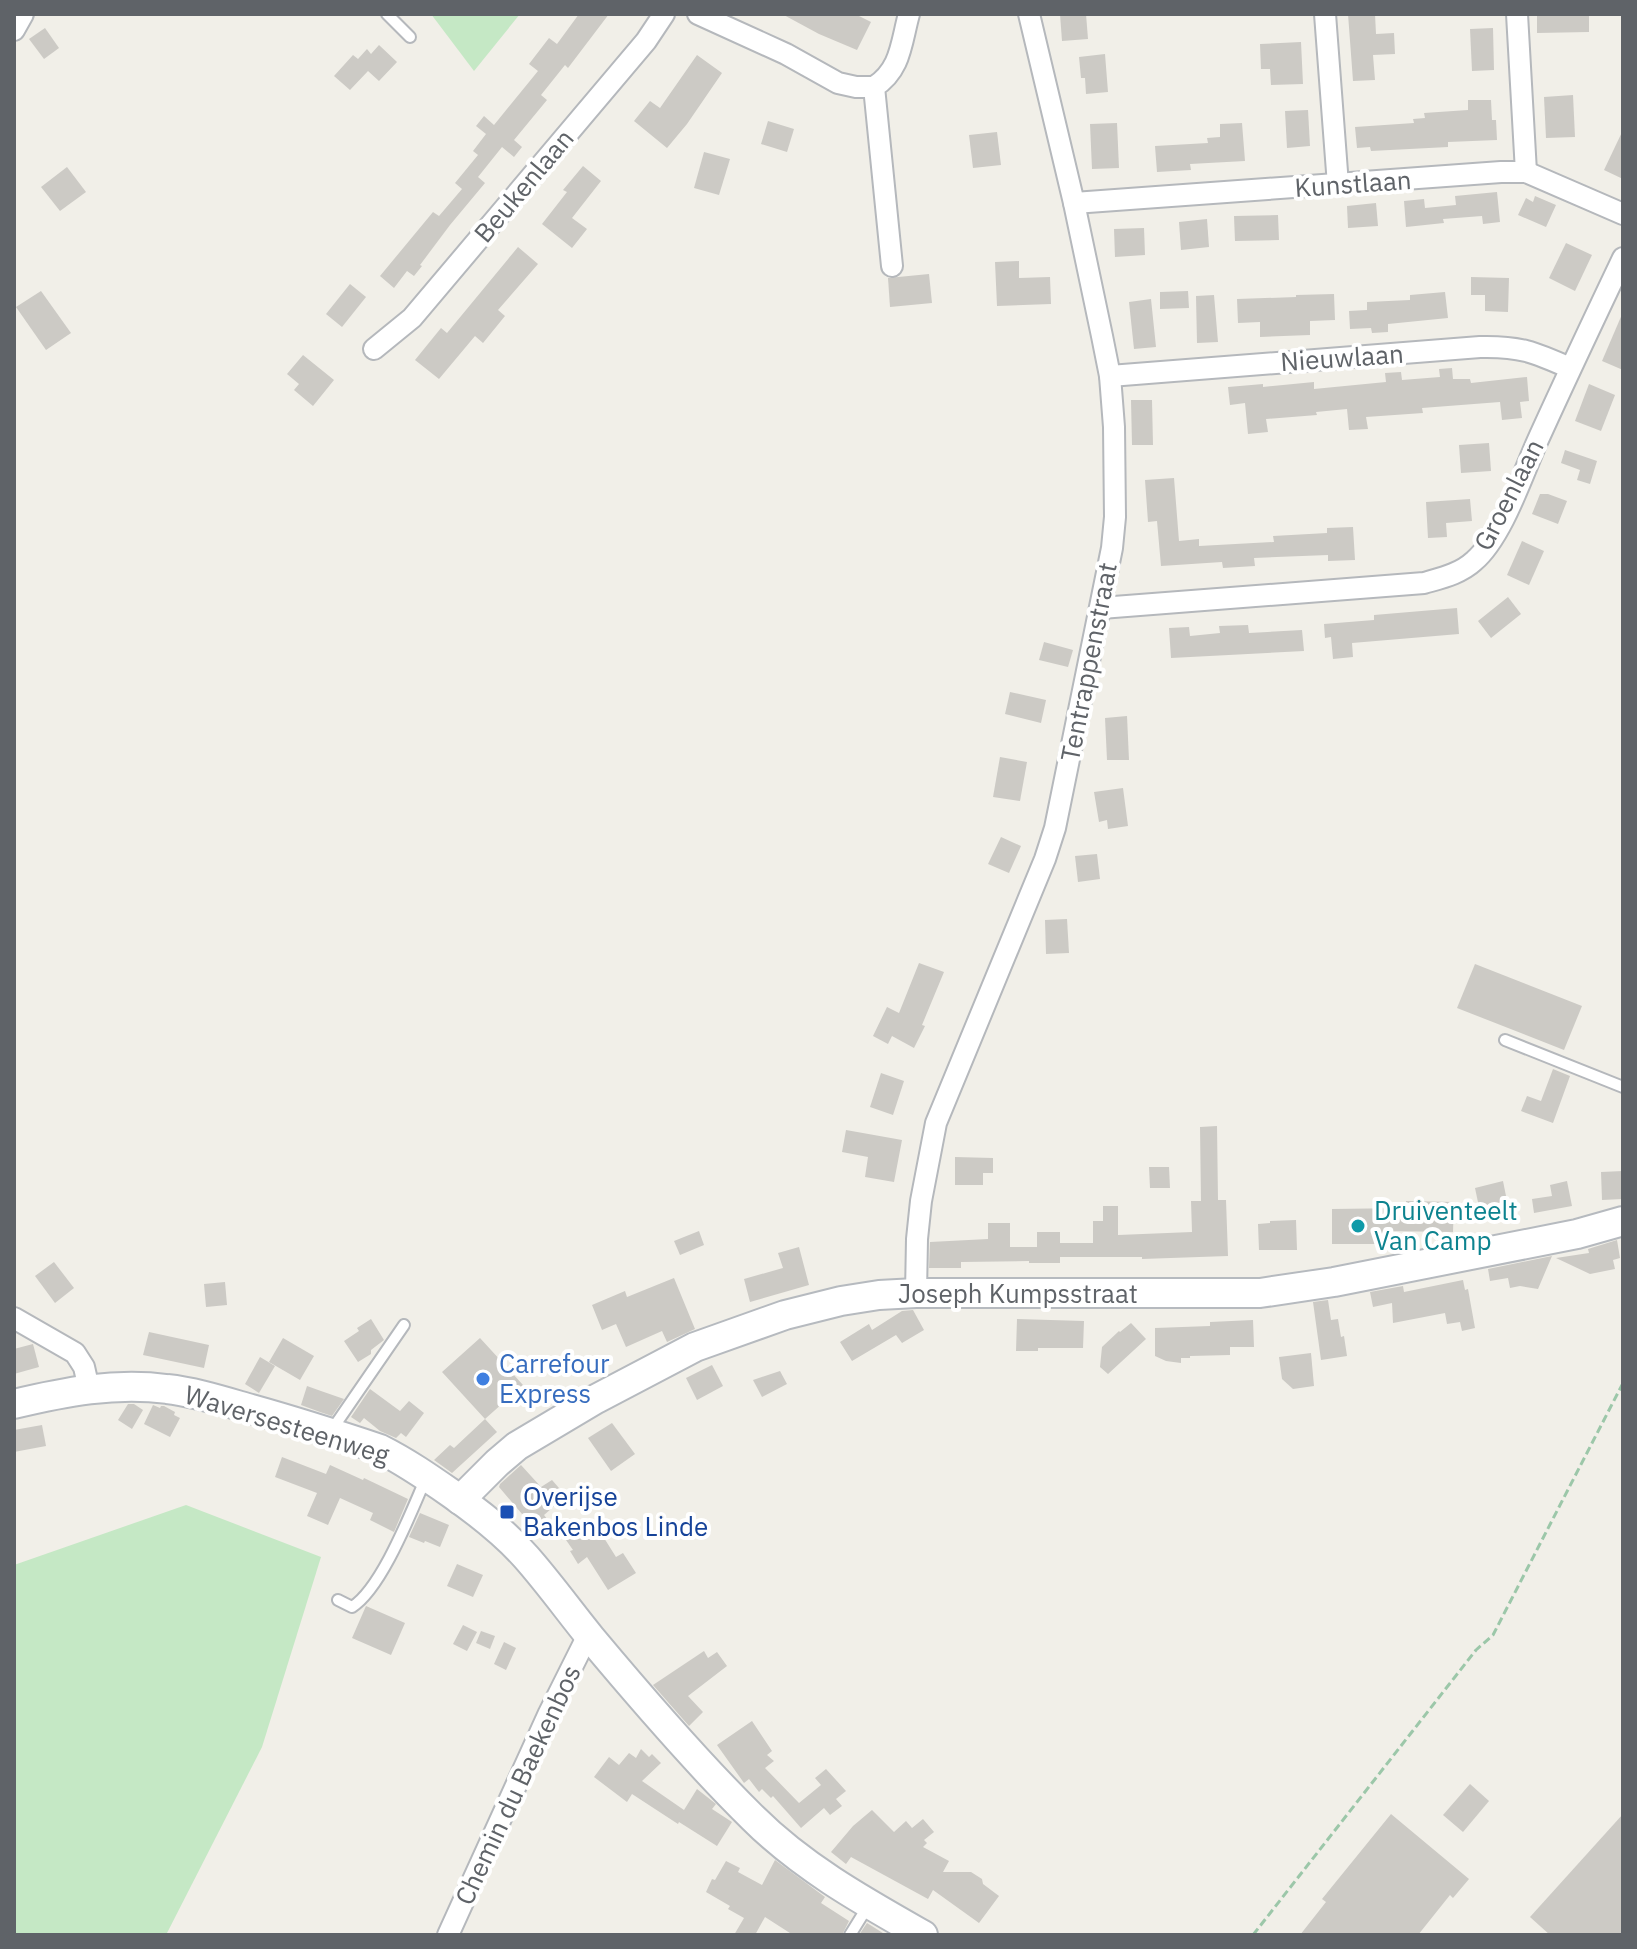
<svg xmlns="http://www.w3.org/2000/svg" width="1637" height="1949" font-family="'IBM Plex Sans',sans-serif">
<style>
.green{fill:#c5e8c5}
.building{fill:#cccac5}
.lines{fill:none;stroke-linecap:round;stroke-linejoin:round}
.lane-casing{stroke:#b5b8bc;stroke-width:14}
.street-casing{stroke:#b5b8bc;stroke-width:24}
.secondary-casing{stroke:#b6babf;stroke-width:32}
.path{stroke:#9cc7a9;stroke-width:3;stroke-dasharray:8 4;stroke-linecap:butt}
.lane{stroke:#fff;stroke-width:10}
.street{stroke:#fff;stroke-width:20}
.secondary{stroke:#fff;stroke-width:28}
.culture-dot{fill:#0f9aa8;stroke:#fff;stroke-width:3}
.shop-dot{fill:#3f7fe0;stroke:#fff;stroke-width:3}
.transit-dot{fill:#1a4fb4;stroke:#fff;stroke-width:3}
.labels{text-anchor:middle;stroke-width:8;stroke-linejoin:round;paint-order:stroke}
.street-label{font-size:26px;fill:#5f6368;stroke:#fff}
.culture-label{font-size:26px;fill:#0d838f;stroke:#fff;text-anchor:start}
.shop-label{font-size:26px;fill:#366cbe;stroke:#fff;text-anchor:start}
.transit-label{font-size:26px;fill:#164399;stroke:#fff;text-anchor:start}
</style>
<rect width="100%" height="100%" fill="#f1efe8"/>
<!-- green -->
<g class="green">
<polygon points="431,14 520,14 474,71"/>
<polygon points="186,1505 321,1557 262,1747 166,1935 14,1935 14,1565"/>
</g>
<!-- building -->
<g class="building">
<polygon points="579,14 609,14 568,68 565,65 541,95 547,100 514,140 522,147 514,157 502,147 478,177 485,183 450,225 420,265 422,266 414,276 407,271 394,288 380,276 433,212 439,216 462,189 455,183 478,155 473,151 486,134 476,126 484,116 494,125 538,71 529,64 549,38 557,44"/>
<polygon points="782,14 855,14 871,22 857,50 819,34"/>
<polygon points="1060,14 1086,14 1088,39 1062,41"/>
<polygon points="1348,14 1375,14 1376,34 1394,33 1395,54 1373,55 1375,80 1353,81"/>
<polygon points="1537,14 1589,14 1589,32 1537,33"/>
<polygon points="45,28 59,48 44,59 29,39"/>
<polygon points="1493,28 1494,70 1472,71 1470,29"/>
<polygon points="1301,42 1303,84 1271,85 1270,69 1261,69 1260,44"/>
<polygon points="379,45 397,62 379,81 368,71 350,90 334,76 353,55 358,59 367,49 371,54"/>
<polygon points="1105,54 1108,92 1086,94 1085,78 1081,78 1079,57"/>
<polygon points="697,55 722,73 687,124 667,148 634,121 650,101 660,108"/>
<polygon points="1573,95 1575,137 1546,138 1544,97"/>
<polygon points="1468,100 1491,100 1492,120 1496,120 1497,140 1448,142 1448,147 1371,151 1370,147 1357,148 1355,127 1414,123 1413,119 1425,118 1424,113 1468,110"/>
<polygon points="1308,110 1310,146 1287,148 1285,111"/>
<polygon points="768,121 794,129 787,152 761,144"/>
<polygon points="1117,123 1119,168 1092,169 1090,124"/>
<polygon points="1242,123 1245,161 1190,164 1191,170 1157,172 1155,146 1208,143 1207,138 1220,137 1220,124"/>
<polygon points="1623,130 1623,179 1604,170"/>
<polygon points="997,132 1001,165 973,168 969,135"/>
<polygon points="704,152 730,159 719,195 694,188"/>
<polygon points="583,166 601,181 572,218 587,229 572,248 542,224 567,192 563,190"/>
<polygon points="67,167 86,192 60,211 41,187"/>
<polygon points="1497,192 1500,222 1483,224 1482,216 1443,219 1444,223 1406,227 1404,201 1424,199 1425,208 1456,205 1455,196"/>
<polygon points="1535,196 1556,205 1546,227 1518,215 1526,198 1533,202"/>
<polygon points="1376,203 1378,226 1348,228 1347,206"/>
<polygon points="1278,215 1279,240 1235,241 1234,216"/>
<polygon points="1207,219 1209,247 1181,250 1179,222"/>
<polygon points="1144,228 1145,255 1115,257 1114,229"/>
<polygon points="1566,243 1592,255 1575,291 1549,278"/>
<polygon points="518,247 538,264 498,310 505,316 483,343 475,336 439,379 415,360 441,328 447,333"/>
<polygon points="1019,261 1019,278 1050,277 1051,304 997,306 995,262"/>
<polygon points="929,274 932,303 890,307 888,278"/>
<polygon points="1471,277 1509,278 1508,312 1485,311 1485,295 1471,295"/>
<polygon points="350,284 366,297 342,327 326,314"/>
<polygon points="41,291 71,333 46,350 16,307"/>
<polygon points="1188,291 1189,308 1160,309 1160,292"/>
<polygon points="1445,292 1448,318 1388,324 1388,332 1372,333 1371,328 1350,329 1349,311 1367,310 1367,302 1410,300 1410,295"/>
<polygon points="1334,294 1335,320 1310,321 1310,335 1260,337 1260,322 1238,323 1237,299 1296,297 1296,295"/>
<polygon points="1214,295 1218,342 1197,343 1196,296"/>
<polygon points="1151,299 1156,347 1134,349 1129,302"/>
<polygon points="1623,312 1623,370 1602,361"/>
<polygon points="303,355 334,380 313,406 294,390 299,384 287,374"/>
<polygon points="1452,368 1453,379 1470,379 1471,383 1527,377 1529,401 1520,402 1522,418 1502,420 1500,402 1422,408 1423,413 1366,417 1368,429 1349,430 1347,409 1316,412 1317,415 1266,419 1268,432 1248,434 1245,403 1230,405 1228,387 1263,384 1263,387 1314,382 1314,389 1386,382 1385,373 1401,372 1402,380 1440,377 1439,369"/>
<polygon points="1589,384 1615,395 1601,431 1575,421"/>
<polygon points="1131,400 1152,400 1153,445 1132,445"/>
<polygon points="1489,443 1491,471 1461,473 1459,445"/>
<polygon points="1565,450 1597,461 1590,484 1577,480 1580,470 1561,463"/>
<polygon points="1174,478 1179,541 1199,539 1199,546 1274,542 1273,536 1327,533 1327,528 1353,527 1355,560 1328,561 1328,555 1254,558 1255,566 1223,568 1222,562 1161,566 1157,521 1148,522 1145,480"/>
<polygon points="1540,494 1548,494 1567,501 1558,524 1532,514"/>
<polygon points="1470,499 1472,521 1446,523 1447,537 1428,538 1426,502"/>
<polygon points="1522,541 1544,551 1529,585 1507,575"/>
<polygon points="1508,597 1521,614 1491,638 1478,621"/>
<polygon points="1457,608 1459,634 1352,643 1353,657 1333,659 1331,637 1325,638 1324,624 1374,620 1374,615"/>
<polygon points="1248,625 1249,633 1302,630 1304,651 1171,658 1169,628 1189,627 1190,636 1220,633 1219,626"/>
<polygon points="1044,642 1073,650 1068,667 1039,660"/>
<polygon points="1010,692 1046,700 1041,723 1005,714"/>
<polygon points="1127,716 1129,760 1107,760 1105,718"/>
<polygon points="1000,757 1027,762 1020,801 993,797"/>
<polygon points="1123,788 1128,826 1108,829 1107,820 1099,822 1094,792"/>
<polygon points="1001,837 1021,846 1009,873 988,864"/>
<polygon points="1097,854 1100,879 1078,882 1075,856"/>
<polygon points="1067,919 1069,953 1046,954 1045,920"/>
<polygon points="919,963 944,972 922,1025 925,1026 914,1048 892,1036 888,1044 873,1036 887,1007 899,1013"/>
<polygon points="1475,964 1582,1006 1564,1050 1457,1008"/>
<polygon points="1553,1069 1570,1076 1553,1123 1521,1111 1527,1096 1541,1101"/>
<polygon points="881,1073 904,1081 893,1115 870,1107"/>
<polygon points="1217,1126 1218,1200 1226,1200 1228,1256 1142,1259 1142,1257 1060,1257 1060,1263 1029,1263 1029,1261 961,1262 961,1268 929,1268 930,1242 988,1239 988,1223 1010,1223 1010,1247 1037,1247 1037,1232 1060,1232 1060,1243 1093,1243 1093,1221 1103,1221 1103,1206 1118,1206 1118,1235 1192,1232 1191,1201 1201,1201 1200,1127"/>
<polygon points="846,1130 902,1140 894,1182 865,1177 868,1157 842,1152"/>
<polygon points="955,1157 993,1158 993,1173 983,1173 983,1185 955,1185"/>
<polygon points="1149,1167 1169,1167 1170,1188 1150,1188"/>
<polygon points="1623,1171 1623,1199 1602,1200 1601,1172"/>
<polygon points="1503,1181 1507,1201 1479,1207 1475,1188"/>
<polygon points="1567,1181 1572,1206 1534,1213 1532,1199 1552,1196 1550,1185"/>
<polygon points="1406,1201 1454,1202 1453,1232 1384,1231 1384,1244 1332,1244 1332,1209 1406,1208"/>
<polygon points="1296,1220 1297,1250 1259,1250 1258,1224 1270,1223 1270,1221"/>
<polygon points="699,1231 704,1245 680,1255 674,1241"/>
<polygon points="1617,1240 1620,1258 1613,1260 1615,1269 1590,1274 1556,1258 1589,1253 1588,1249"/>
<polygon points="799,1247 809,1285 750,1302 744,1279 783,1268 778,1253"/>
<polygon points="1552,1256 1538,1289 1520,1286 1510,1288 1508,1278 1490,1281 1488,1269"/>
<polygon points="54,1262 74,1288 55,1303 35,1276"/>
<polygon points="674,1278 695,1329 667,1342 662,1331 626,1347 616,1324 602,1330 592,1305 625,1291 627,1297"/>
<polygon points="1463,1280 1465,1290 1468,1289 1475,1328 1462,1331 1460,1322 1447,1324 1445,1313 1393,1323 1392,1303 1373,1307 1370,1292 1403,1286 1404,1292"/>
<polygon points="225,1282 227,1305 206,1307 204,1284"/>
<polygon points="1328,1300 1331,1320 1338,1319 1341,1337 1344,1336 1347,1356 1321,1360 1313,1302"/>
<polygon points="913,1310 924,1330 902,1343 896,1335 852,1361 840,1342 869,1324 872,1330 902,1311"/>
<polygon points="371,1319 384,1340 371,1350 371,1354 358,1362 344,1341 359,1331 357,1328"/>
<polygon points="1017,1319 1084,1321 1083,1348 1038,1348 1038,1351 1016,1351"/>
<polygon points="1253,1320 1254,1347 1230,1347 1230,1355 1190,1356 1190,1358 1181,1358 1181,1363 1166,1361 1155,1356 1155,1328 1210,1326 1210,1322"/>
<polygon points="1131,1323 1146,1339 1108,1374 1100,1367 1102,1347 1119,1331 1120,1332"/>
<polygon points="149,1332 209,1345 204,1368 143,1355"/>
<polygon points="283,1338 314,1356 300,1380 269,1362"/>
<polygon points="480,1338 523,1385 485,1419 497,1432 452,1473 434,1460 450,1445 454,1448 485,1419 442,1372"/>
<polygon points="33,1344 39,1367 14,1374 14,1349"/>
<polygon points="1311,1353 1314,1386 1293,1389 1282,1379 1279,1357"/>
<polygon points="260,1357 275,1366 259,1393 245,1384"/>
<polygon points="712,1365 723,1386 697,1400 686,1378"/>
<polygon points="780,1371 787,1384 762,1397 753,1380"/>
<polygon points="307,1386 321,1391 344,1399 332,1416 320,1412 301,1405"/>
<polygon points="370,1389 400,1411 409,1401 424,1413 406,1437 401,1433 396,1438 380,1431 364,1418 360,1423 351,1417"/>
<polygon points="128,1404 134,1404 143,1410 132,1429 118,1420"/>
<polygon points="153,1405 160,1408 161,1406 164,1406 175,1412 174,1415 180,1418 170,1437 144,1424"/>
<polygon points="612,1423 635,1454 611,1471 588,1438"/>
<polygon points="42,1425 46,1446 14,1452 14,1430"/>
<polygon points="282,1457 326,1474 330,1465 363,1480 364,1478 408,1499 394,1532 370,1520 373,1513 340,1498 328,1525 307,1516 317,1493 275,1477"/>
<polygon points="521,1465 541,1487 552,1480 566,1496 544,1515 551,1524 539,1534 499,1487 500,1484"/>
<polygon points="420,1513 449,1525 440,1547 425,1541 424,1543 409,1537"/>
<polygon points="594,1522 616,1557 623,1553 636,1573 608,1590 587,1557 578,1564 570,1551 573,1550 566,1540"/>
<polygon points="457,1564 483,1575 473,1597 447,1586"/>
<polygon points="366,1606 405,1623 391,1655 352,1638"/>
<polygon points="463,1625 477,1632 467,1651 453,1644"/>
<polygon points="481,1631 495,1636 490,1649 476,1643"/>
<polygon points="504,1642 516,1648 506,1670 494,1664"/>
<polygon points="704,1651 708,1658 717,1652 727,1666 688,1696 703,1712 689,1726 653,1685"/>
<polygon points="752,1721 772,1751 767,1755 774,1761 765,1768 799,1803 821,1785 815,1778 826,1769 846,1791 836,1799 842,1806 830,1815 824,1808 801,1828 773,1796 771,1798 762,1789 759,1792 749,1779 744,1783 717,1745"/>
<polygon points="641,1749 649,1757 652,1754 661,1763 642,1781 684,1810 697,1789 716,1804 712,1809 732,1822 717,1846 679,1822 678,1824 632,1794 627,1802 594,1777 609,1757 619,1765 629,1753 636,1758"/>
<polygon points="1470,1784 1489,1801 1463,1832 1443,1815"/>
<polygon points="872,1810 894,1832 906,1821 912,1828 923,1819 934,1832 924,1840 927,1843 923,1847 949,1861 943,1872 971,1872 982,1879 983,1884 999,1896 979,1923 933,1890 928,1899 851,1857 846,1864 831,1852 853,1826"/>
<polygon points="1391,1814 1469,1879 1453,1898 1450,1895 1418,1935 1300,1935 1326,1902 1322,1899"/>
<polygon points="1623,1814 1623,1935 1550,1935 1530,1917"/>
<polygon points="775,1860 825,1897 821,1903 849,1921 842,1935 793,1935 765,1917 755,1935 734,1935 744,1918 728,1909 730,1906 706,1892 712,1879 715,1880 726,1861 740,1868 738,1872 762,1885"/>
<polygon points="867,1923 886,1935 859,1935"/>
</g>
<g class="lines">
<!-- lane casing -->
<g class="lane-casing">
<g id="lane">
<polyline points="387,14 410,37"/>
<polyline points="1505,1040 1623,1087"/>
<polyline points="331,1431 404,1325"/>
<path d="M338,1600l14,7c30,-19 59,-95 74,-129"/>
<polyline points="850,1935 868,1906"/>
</g>
</g>
<!-- street casing -->
<g class="street-casing">
<g id="street">
<polyline points="698,14 786,54 838,83 856,87 874,87"/>
<polyline points="1325,14 1338,185"/>
<polyline points="1517,14 1526,172"/>
<polyline points="14,30 23,14"/>
<polyline points="1074,203 1501,172 1526,172 1623,214"/>
<path d="M892,266l-18,-179c27,-17 27,-44 35,-73"/>
<polyline points="374,349 412,318 646,41 664,14"/>
<path d="M1110,376l370,-29c40,-1 54,5 90,21"/>
<path d="M1101,608l323,-25c17,-5 36,-9 50,-22 28,-24 48,-85 63,-119 28,-62 57,-123 86,-184"/>
<polyline points="916,1293 917,1239 921,1201 936,1123 1045,859 1055,828 1112,548 1115,517 1114,427 1110,376 1102,336 1074,203 1029,14"/>
<polyline points="14,1318 75,1353 84,1367 89,1389"/>
<polyline points="448,1935 549,1713 588,1635"/>
</g>
</g>
<!-- secondary casing -->
<g class="secondary-casing">
<g id="secondary">
<path d="M14,1404c50,-12 101,-22 153,-15 28,3 56,12 84,20 43,12 87,26 129,40 26,13 49,29 72,45 27,19 52,38 74,63 23,26 43,54 65,81 51,61 105,124 162,180 49,49 110,83 170,117"/>
<polyline points="460,1500 497,1463 517,1446 596,1399 695,1347 785,1315 841,1301 879,1295 916,1293 1260,1293 1334,1282 1577,1234 1623,1221"/>
</g>
</g>
<!-- path -->
<polyline class="path" points="1253,1935 1476,1650 1493,1635 1623,1383"/>
<!-- lane -->
<use href="#lane" class="lane"/>
<!-- street -->
<use href="#street" class="street"/>
<!-- secondary -->
<use href="#secondary" class="secondary"/>
</g>
<!-- markers -->
<circle class="culture-dot" cx="1358" cy="1226" r="8"/>
<circle class="shop-dot" cx="483" cy="1379" r="8"/>
<rect class="transit-dot" x="499" y="1504" width="16" height="16" rx="4"/>
<g class="labels">
<!-- street labels -->
<g class="street-label">
<text transform="translate(1353 184) rotate(-4)" y="9">Kunstlaan</text>
<text transform="translate(524 186) rotate(-50)" y="9">Beukenlaan</text>
<text transform="translate(1342 358) rotate(-4)" y="9">Nieuwlaan</text>
<text transform="translate(1509 495) rotate(-63)" y="9">Groenlaan</text>
<text transform="translate(1089 662) rotate(-79)" y="9">Tentrappenstraat</text>
<text x="1018" y="1303">Joseph Kumpsstraat</text>
<text transform="translate(287 1425) rotate(17)" y="9">Waversesteenweg</text>
<text transform="translate(518 1785) rotate(-65)" y="9">Chemin du Baekenbos</text>
</g>
<!-- culture labels -->
<g class="culture-label">
<text x="1374" y="1220">Druiventeelt<tspan x="1374" dy="30">Van Camp</tspan></text>
</g>
<!-- shop labels -->
<g class="shop-label">
<text x="499" y="1373">Carrefour<tspan x="499" dy="30">Express</tspan></text>
</g>
<!-- transit labels -->
<g class="transit-label">
<text x="523" y="1506">Overijse<tspan x="523" dy="30">Bakenbos Linde</tspan></text>
</g>
</g>
<!-- border -->
<rect width="1637" height="1949" fill="none" stroke="#5f6368" stroke-width="32"/>
</svg>
